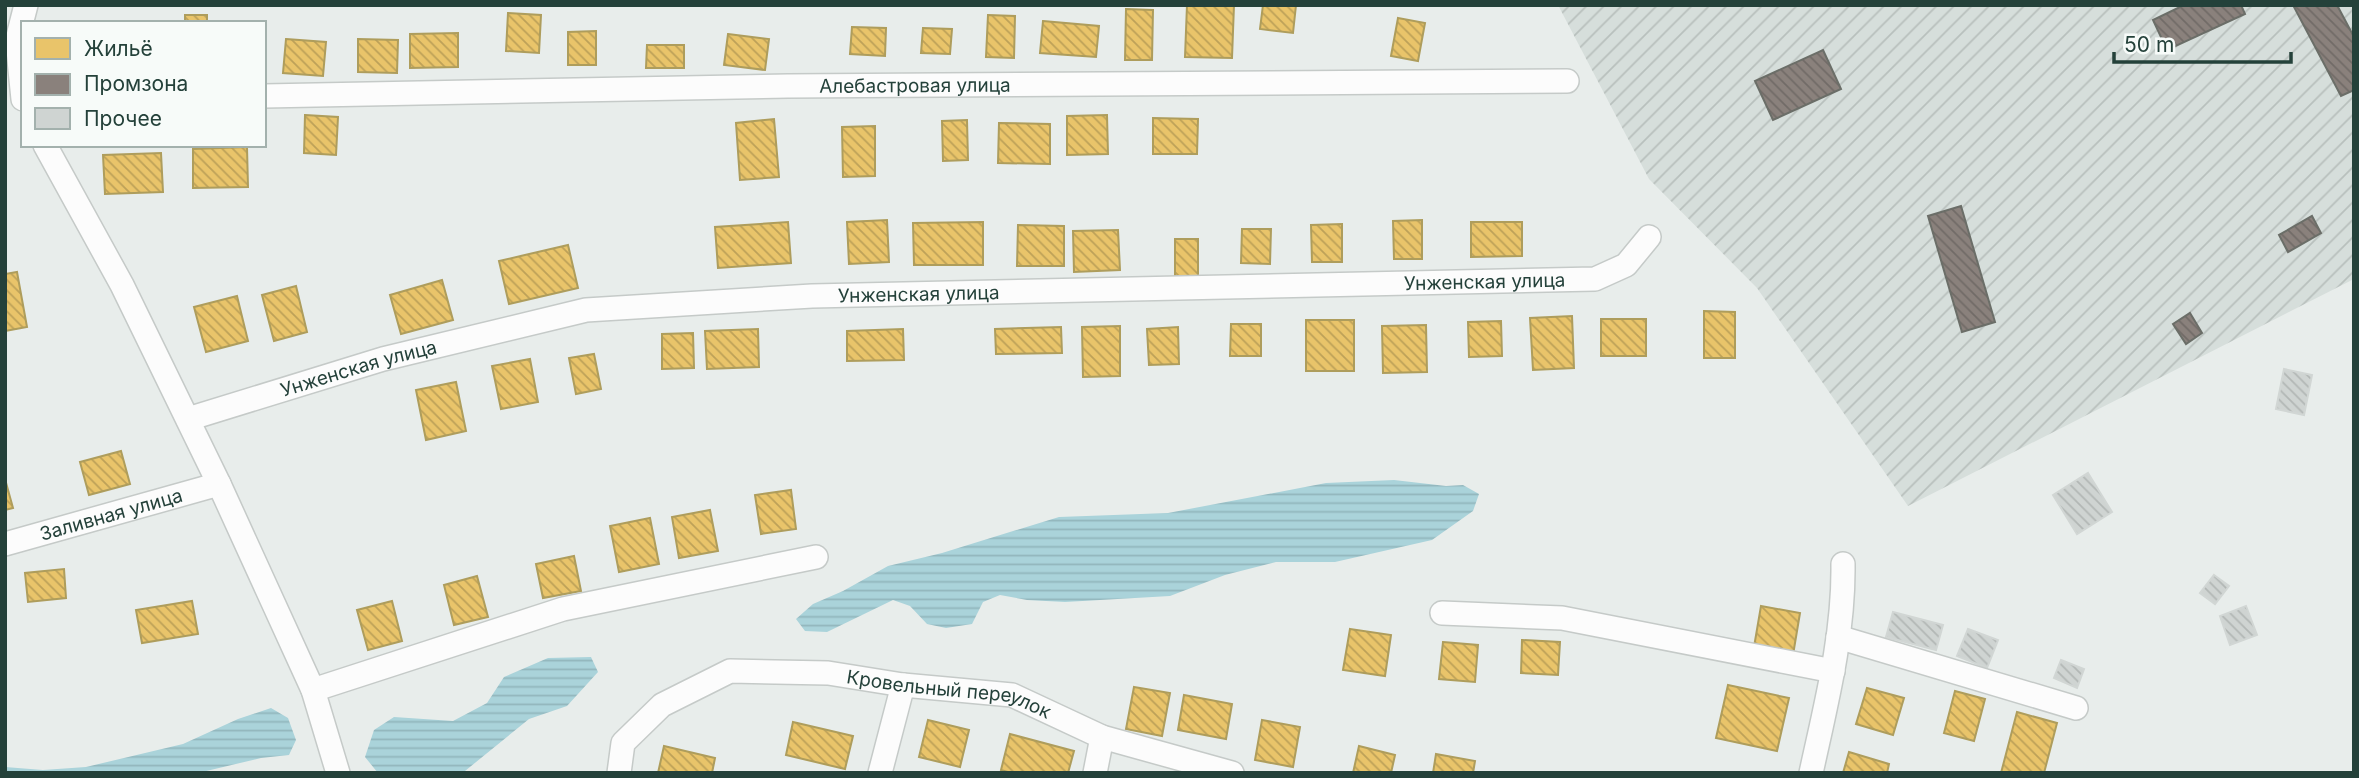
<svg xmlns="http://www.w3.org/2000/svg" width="2359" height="778" font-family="Inter,sans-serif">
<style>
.industrial{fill:url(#industrial-furrows)}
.water{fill:url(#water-rules)}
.homes{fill:url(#homes-back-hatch);stroke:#ae9d5c;stroke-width:2}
.industry{fill:url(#industry-back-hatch);stroke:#6b6e68;stroke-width:2}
.building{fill:url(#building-back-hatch);stroke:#d1d6d4;stroke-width:2}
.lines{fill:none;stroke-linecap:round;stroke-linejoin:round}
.minor-casing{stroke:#c5cac8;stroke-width:26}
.minor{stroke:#fcfcfc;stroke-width:23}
.labels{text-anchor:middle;stroke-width:7;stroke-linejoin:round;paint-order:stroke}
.street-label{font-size:19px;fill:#24413a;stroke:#f7fbf9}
</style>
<defs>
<pattern id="industrial-furrows" width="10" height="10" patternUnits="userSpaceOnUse" patternTransform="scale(1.75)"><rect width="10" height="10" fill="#d6dedb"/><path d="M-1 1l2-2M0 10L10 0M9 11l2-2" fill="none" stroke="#b8c0bd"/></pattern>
<pattern id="water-rules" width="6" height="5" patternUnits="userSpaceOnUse" patternTransform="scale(1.75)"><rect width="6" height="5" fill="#aad3da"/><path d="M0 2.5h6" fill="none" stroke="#92b6bc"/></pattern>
<pattern id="homes-back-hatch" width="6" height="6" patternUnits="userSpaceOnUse" patternTransform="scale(1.75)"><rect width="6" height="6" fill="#e9c46a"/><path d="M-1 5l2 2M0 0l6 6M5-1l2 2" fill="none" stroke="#bda158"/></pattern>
<pattern id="industry-back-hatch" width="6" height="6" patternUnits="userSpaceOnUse" patternTransform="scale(1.75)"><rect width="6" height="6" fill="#8a817c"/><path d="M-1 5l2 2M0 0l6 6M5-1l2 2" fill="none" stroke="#716b67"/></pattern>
<pattern id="building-back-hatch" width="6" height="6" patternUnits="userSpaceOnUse" patternTransform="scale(1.75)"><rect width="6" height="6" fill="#cfd4d2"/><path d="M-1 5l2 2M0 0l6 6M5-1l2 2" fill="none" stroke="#b2b7b5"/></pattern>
</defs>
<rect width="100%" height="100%" fill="#e8edeb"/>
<!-- industrial -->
<polygon class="industrial" points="1558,5 2354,5 2354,279 1908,506 1757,288 1649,179"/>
<!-- water -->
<g class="water">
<polygon points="1394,480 1446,486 1463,485 1479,494 1473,511 1432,540 1335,562 1276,562 1225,575 1170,596 1065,602 1027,600 1000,595 983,602 972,624 946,628 927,624 910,606 893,600 827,632 805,631 796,619 813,604 843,591 888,566 942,553 1059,517 1168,513 1326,483"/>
<polygon points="591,657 598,672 567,706 529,719 465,771 452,773 378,773 365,757 374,730 394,717 453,721 487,703 504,677 548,658"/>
<polygon points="271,708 288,718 296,740 289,755 261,758 198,773 5,773 5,767 43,770 86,767 183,744 238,719"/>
</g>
<!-- homes -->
<g class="homes">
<polygon points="1187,5 1234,5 1232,58 1185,57"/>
<polygon points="1263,5 1296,5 1293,33 1260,29"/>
<polygon points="1126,9 1153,10 1152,60 1125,60"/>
<polygon points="508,13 541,15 539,53 506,51"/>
<rect x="185" y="15" width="22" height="8"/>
<polygon points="988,15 1015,16 1014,58 986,57"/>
<polygon points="1398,18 1425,23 1418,61 1391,56"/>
<polygon points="1043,21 1099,26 1096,57 1040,53"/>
<polygon points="852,27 886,28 885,56 850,54"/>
<polygon points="923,28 952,29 950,54 921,53"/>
<polygon points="596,31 596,65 568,65 568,32"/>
<polygon points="458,33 458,67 410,68 410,34"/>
<polygon points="728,34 769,39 765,70 724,65"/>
<polygon points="286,39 326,42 323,76 283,73"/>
<polygon points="358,39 398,40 397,73 358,72"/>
<polygon points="647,45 684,45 684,68 646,68"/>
<polygon points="305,115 338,117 336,155 304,153"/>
<polygon points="1107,115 1108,154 1067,155 1067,116"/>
<polygon points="1153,118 1198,119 1197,154 1153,154"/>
<polygon points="774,119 779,177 740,180 736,123"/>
<polygon points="967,120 968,160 943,161 942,121"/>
<polygon points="999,123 1050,124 1050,164 998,163"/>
<polygon points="875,126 875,176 843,177 842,127"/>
<polygon points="247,147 248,187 193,188 193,149"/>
<polygon points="161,153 163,192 105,194 103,155"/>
<polygon points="887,220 889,262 849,264 847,222"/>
<polygon points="1422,220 1422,259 1394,259 1393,221"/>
<polygon points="788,222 791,263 718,268 715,227"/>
<polygon points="983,222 983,265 914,265 913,223"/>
<polygon points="1471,222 1522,222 1522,256 1471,257"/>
<polygon points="1342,224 1342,262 1312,262 1311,225"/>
<polygon points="1018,225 1064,226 1064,266 1017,266"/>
<polygon points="1242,229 1271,229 1270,264 1241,263"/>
<polygon points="1118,230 1120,270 1074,272 1073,231"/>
<rect x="1175" y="239" width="23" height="37"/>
<polygon points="568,245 578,288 509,304 499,261"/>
<polygon points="17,272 27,327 5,331 5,274"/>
<polygon points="442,280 453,320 401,334 390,295"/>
<polygon points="296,286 307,332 274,341 262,295"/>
<polygon points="237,296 248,341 206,352 194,307"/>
<polygon points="1704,311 1735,312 1735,358 1704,358"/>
<polygon points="1572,316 1574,368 1533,370 1530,318"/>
<rect x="1601" y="319" width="45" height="37"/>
<rect x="1306" y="320" width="48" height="51"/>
<polygon points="1501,321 1502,356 1469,357 1468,322"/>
<polygon points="1231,324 1261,324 1261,356 1230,356"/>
<polygon points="1426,325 1427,372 1383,373 1382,326"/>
<polygon points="1120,326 1120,376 1083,377 1082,327"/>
<polygon points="1061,327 1062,353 996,354 995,329"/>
<polygon points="1178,327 1179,364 1149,365 1147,329"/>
<polygon points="758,329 759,367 707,369 705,331"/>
<polygon points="903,329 904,360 847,361 847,331"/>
<polygon points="693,333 694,368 662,369 662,334"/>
<polygon points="594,354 601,389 576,394 569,358"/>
<polygon points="530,359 538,402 501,409 492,366"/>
<polygon points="456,382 466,431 426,440 416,390"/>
<polygon points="121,451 130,484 89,495 80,462"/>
<polygon points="5,479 13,508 5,510"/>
<polygon points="791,490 796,529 761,534 755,495"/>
<polygon points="710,510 718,551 679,558 672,517"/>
<polygon points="650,518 659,564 619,572 610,526"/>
<polygon points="574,556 581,591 543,598 536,564"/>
<polygon points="64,569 66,598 28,602 25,573"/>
<polygon points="477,576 488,617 454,625 444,585"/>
<polygon points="192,601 198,634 142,643 136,610"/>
<polygon points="392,601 402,641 368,650 357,610"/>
<polygon points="1761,606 1800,613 1793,655 1754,647"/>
<polygon points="1350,629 1391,635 1385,676 1343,670"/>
<polygon points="1522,640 1560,642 1558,675 1521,673"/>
<polygon points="1443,642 1478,645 1475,682 1439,679"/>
<polygon points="1728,685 1789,698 1777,751 1716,738"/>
<polygon points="1134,687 1170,693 1162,736 1126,729"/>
<polygon points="1867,688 1904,698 1893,735 1856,724"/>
<polygon points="1955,691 1985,699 1974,741 1944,733"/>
<polygon points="1184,695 1232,704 1226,739 1178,730"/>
<polygon points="2017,712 2057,723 2044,773 2001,773"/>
<polygon points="928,720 969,730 960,767 919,757"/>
<polygon points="1262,720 1300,727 1293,767 1255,760"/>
<polygon points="793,722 853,736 845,769 786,755"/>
<polygon points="1010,734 1074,751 1068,773 1011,773 1001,770"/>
<polygon points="664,746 715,758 712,773 658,773"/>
<polygon points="1359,746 1395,755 1391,773 1353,773"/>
<polygon points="1849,752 1889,764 1887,773 1843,773"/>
<polygon points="1436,754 1475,761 1473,773 1433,773"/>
</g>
<!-- industry -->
<g class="industry">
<polygon points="2184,5 2241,5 2245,14 2167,50 2153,20"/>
<polygon points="2293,5 2337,5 2354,37 2354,90 2341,96"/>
<polygon points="1823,50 1841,89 1773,120 1755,81"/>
<polygon points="1961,206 1995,322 1962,332 1928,216"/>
<polygon points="2312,216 2321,233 2288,252 2279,235"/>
<polygon points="2190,313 2202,333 2186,344 2173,324"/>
</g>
<!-- building -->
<g class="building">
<polygon points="2284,369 2312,375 2304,415 2276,409"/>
<polygon points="2088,473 2112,512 2077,534 2053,495"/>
<polygon points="2214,575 2229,586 2215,604 2200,593"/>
<polygon points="2246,606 2257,635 2230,645 2220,616"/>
<polygon points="1893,612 1943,625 1936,650 1886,637"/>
<polygon points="1968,629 1998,640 1987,668 1957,656"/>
<polygon points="2061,660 2084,669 2077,688 2054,678"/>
</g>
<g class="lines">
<!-- minor casing -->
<g class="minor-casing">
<g id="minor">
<path id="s1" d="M264,96l524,-10 779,-5"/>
<polyline points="23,99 17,40 26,5"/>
<polyline points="45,145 122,285 219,484 313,690 338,773"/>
<path id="s2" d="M188,419l195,-60 203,-49 226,-14 783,-17 31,-14 23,-28"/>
<path id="s3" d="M5,544l214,-60"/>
<polyline points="1442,613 1562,618 1833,671"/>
<polyline points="1838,637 2076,708"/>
<polyline points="313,690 563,609 816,557"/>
<path id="s4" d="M619,773l4,-30 39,-38 68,-34 98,2 75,12 109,10 90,42 130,36"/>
<polyline points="880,773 903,685"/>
<polyline points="1095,773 1102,737"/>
<path d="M1811,773c15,-69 33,-138 32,-209"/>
</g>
</g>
<!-- minor -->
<use href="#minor" class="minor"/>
</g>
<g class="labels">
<!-- street labels -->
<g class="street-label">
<text dy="7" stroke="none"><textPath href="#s1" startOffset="651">Алебастровая улица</textPath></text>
<text dy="7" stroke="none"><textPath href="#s2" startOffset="1312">Унженская улица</textPath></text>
<text dy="7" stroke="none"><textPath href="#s2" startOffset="746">Унженская улица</textPath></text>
<text dy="7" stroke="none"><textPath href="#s2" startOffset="178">Унженская улица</textPath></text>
<text dy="7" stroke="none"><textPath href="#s3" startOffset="110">Заливная улица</textPath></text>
<text dy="7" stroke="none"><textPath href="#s4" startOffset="382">Кровельный переулок</textPath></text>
</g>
</g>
<!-- border -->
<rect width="2359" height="778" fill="none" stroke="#24413a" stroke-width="14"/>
<!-- legend -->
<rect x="21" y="21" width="245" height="126" fill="#f7fbf9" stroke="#a3b1ad" stroke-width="2"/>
<rect x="35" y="38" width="35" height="21" fill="#e9c46a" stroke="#a3b1ad" stroke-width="2"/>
<text x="84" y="56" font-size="21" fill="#24413a">Жильё</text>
<rect x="35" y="74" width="35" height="21" fill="#8a817c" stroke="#a3b1ad" stroke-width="2"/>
<text x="84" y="91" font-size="21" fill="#24413a">Промзона</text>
<rect x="35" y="108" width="35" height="21" fill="#cfd4d2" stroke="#a3b1ad" stroke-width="2"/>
<text x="84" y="126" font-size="21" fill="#24413a">Прочее</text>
<!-- scale -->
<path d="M2114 52v10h177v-10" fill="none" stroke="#24413a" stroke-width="3.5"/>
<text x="2124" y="52" font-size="21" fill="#24413a" stroke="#f7fbf9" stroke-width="5" paint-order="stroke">50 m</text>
</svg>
